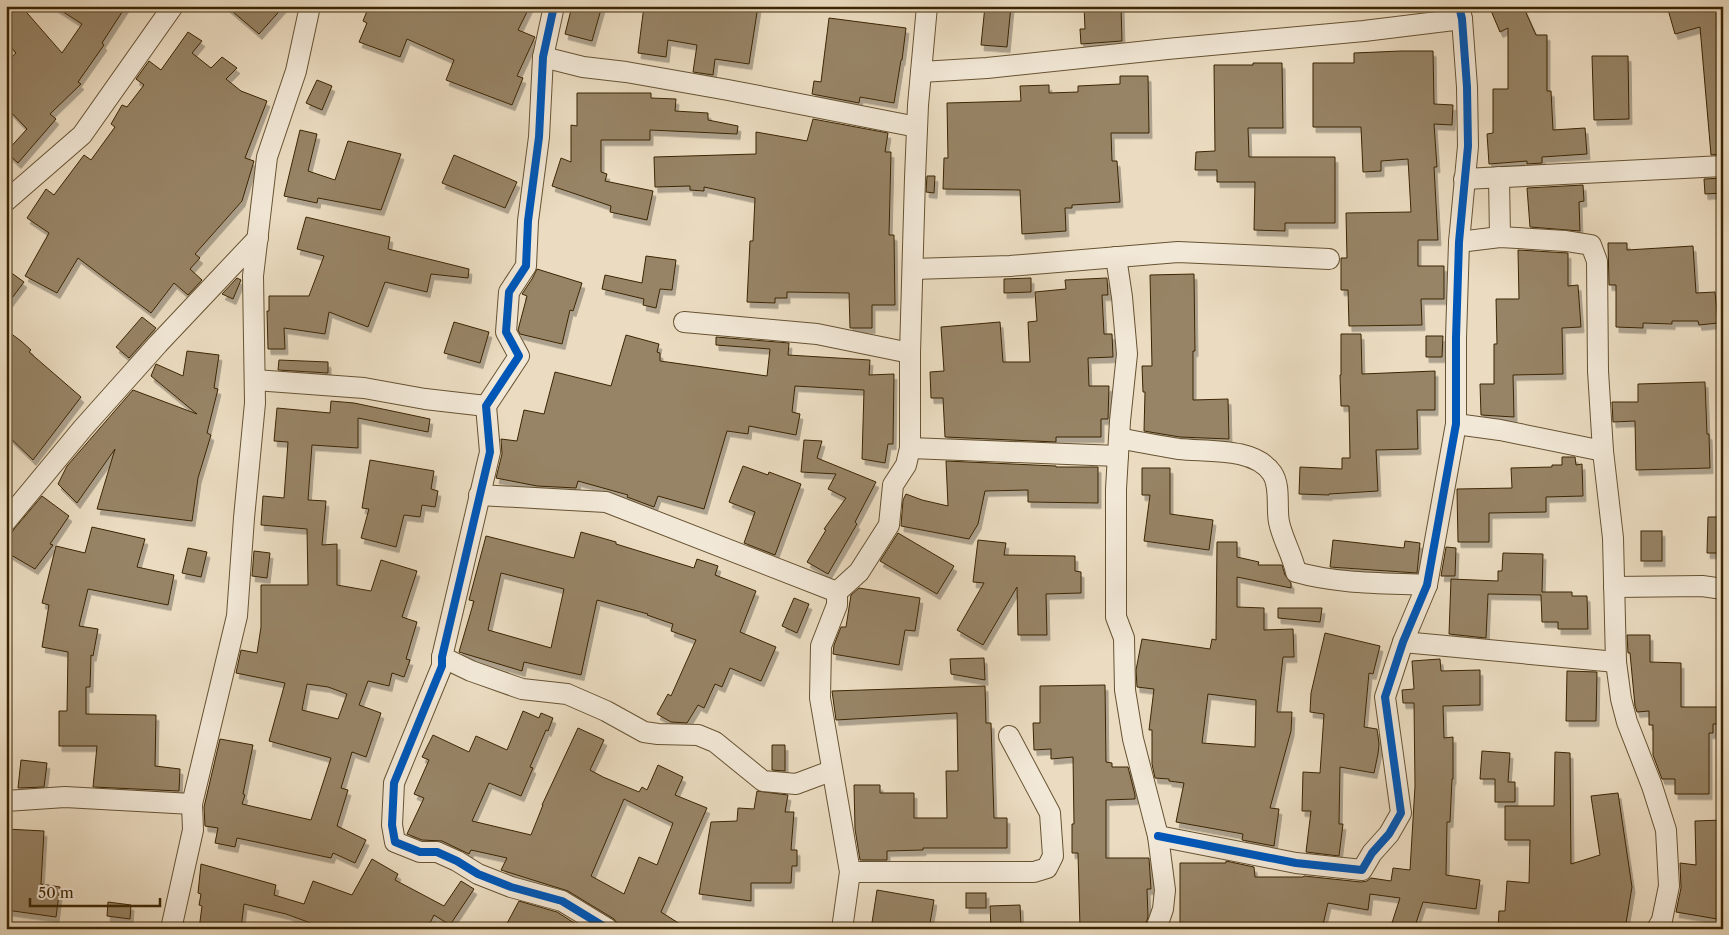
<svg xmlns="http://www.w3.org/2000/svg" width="1729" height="935" font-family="'Libre Caslon Text',serif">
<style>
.building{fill:#978466;stroke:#3b2503;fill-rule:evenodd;filter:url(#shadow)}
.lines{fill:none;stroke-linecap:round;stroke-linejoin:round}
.minor-casing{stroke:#675332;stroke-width:22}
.minor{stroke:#f2e8d7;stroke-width:20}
.cycleway-casing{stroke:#f2e8d7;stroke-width:11}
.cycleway{stroke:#0057b8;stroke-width:8}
</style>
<defs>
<filter id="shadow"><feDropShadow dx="3" dy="5.5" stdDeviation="0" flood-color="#0004"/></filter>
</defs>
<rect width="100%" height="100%" fill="#ebdcc1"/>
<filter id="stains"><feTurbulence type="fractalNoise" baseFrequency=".004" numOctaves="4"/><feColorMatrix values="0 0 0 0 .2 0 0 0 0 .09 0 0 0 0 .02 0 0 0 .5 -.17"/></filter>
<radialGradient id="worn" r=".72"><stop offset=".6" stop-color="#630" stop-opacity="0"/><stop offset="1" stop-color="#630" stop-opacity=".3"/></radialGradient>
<!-- building -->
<g class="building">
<polygon points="19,6 21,6 62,53 82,24 54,6 126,6 102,43 104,45 78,82 81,84 50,114 56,119 18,163 6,152 27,129 6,107 6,62 16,53 6,41 6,17"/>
<polygon points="226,6 284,6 259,34"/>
<polygon points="369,6 530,6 518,30 535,37 517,76 523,78 512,105 446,80 454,60 407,39 400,57 359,42 367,23 363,21"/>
<polygon points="572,6 602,6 592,41 565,34"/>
<polygon points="644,6 758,6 749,64 715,59 713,75 693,72 697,45 668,40 666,57 638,53"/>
<polygon points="985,6 1011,6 1007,47 981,45"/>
<polygon points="1084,6 1121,6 1122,41 1081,44 1080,29 1085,29"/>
<polygon points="1489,6 1523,6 1536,35 1547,35 1547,91 1551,91 1553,130 1585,128 1587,154 1542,157 1542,163 1527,164 1527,161 1489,164 1487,134 1493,133 1493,89 1508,89 1508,28 1500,32"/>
<polygon points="1667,6 1723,6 1723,154 1711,155 1700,27 1675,34"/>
<polygon points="829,18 906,28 902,60 901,60 894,103 860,97 859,103 812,94 814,81 821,82"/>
<polygon points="188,32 202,41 192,53 211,68 222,57 237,68 226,79 241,91 267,101 245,158 254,161 242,201 195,254 200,258 190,269 202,280 188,295 174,283 151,313 78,258 57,293 25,276 49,233 27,218 46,189 54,195 84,155 91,160 115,127 111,124 122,105 127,107 144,85 136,79 149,61 161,70"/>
<polygon points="1401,51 1433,51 1434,104 1453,105 1452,125 1434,124 1437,167 1434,167 1438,240 1418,240 1418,266 1444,266 1444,299 1421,299 1422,325 1349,326 1348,290 1341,290 1341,258 1347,258 1346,213 1411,212 1408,159 1381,161 1381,171 1363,172 1361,127 1313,127 1313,63 1354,63 1354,53"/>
<polygon points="1592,56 1628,56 1629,119 1594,120"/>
<polygon points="1253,63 1282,63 1283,128 1248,128 1249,157 1335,157 1335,223 1285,223 1285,231 1254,230 1255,182 1217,182 1217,170 1195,170 1196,152 1215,151 1214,65 1253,65"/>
<polygon points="1120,76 1148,76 1149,133 1111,133 1112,161 1117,161 1120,202 1072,205 1072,208 1065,208 1066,231 1022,234 1020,190 943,189 944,158 948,158 947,103 1021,101 1020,86 1049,85 1049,93 1078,92 1078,86 1120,84"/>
<polygon points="317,80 332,86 322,110 306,103"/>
<polygon points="577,93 651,93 651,98 676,99 675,111 708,113 708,120 738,126 737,134 650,130 650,140 601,140 601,172 607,174 605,181 653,191 647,220 610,212 611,206 552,186 561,158 571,162 571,125 577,126"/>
<polygon points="813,119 888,133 885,152 891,152 889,235 894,235 895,305 872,305 872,328 850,328 849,293 787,292 787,298 775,298 775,303 747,302 750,241 753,241 755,198 704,187 704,191 690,190 690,186 655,187 654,157 756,154 756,132 807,141"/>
<polygon points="300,130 317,134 308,171 335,180 348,141 401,154 381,210 318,198 317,203 284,196"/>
<polygon points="454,155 517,182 505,208 442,183"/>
<polygon points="927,176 935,176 934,193 926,192"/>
<polygon points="1723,178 1723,193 1705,194 1704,179"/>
<polygon points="1583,185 1584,201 1579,202 1580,231 1530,227 1527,188"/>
<polygon points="306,217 390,237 388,249 469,269 468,278 431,274 427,292 385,282 368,327 329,312 325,334 284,328 285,349 268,349 267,311 269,311 269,296 309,296 324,256 297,249"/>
<polygon points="1608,243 1627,243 1627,250 1693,246 1696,293 1715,292 1718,323 1699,325 1698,321 1672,321 1672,324 1643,323 1643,328 1616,327 1616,285 1609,285"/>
<polygon points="1518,250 1568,253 1568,286 1578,285 1581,327 1562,328 1563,374 1513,375 1514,417 1481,415 1480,384 1494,384 1494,344 1497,344 1496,299 1519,299"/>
<polygon points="646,256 676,260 672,290 660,289 656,308 643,305 644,299 602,289 605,275 642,283"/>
<polygon points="6,269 24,282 6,306"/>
<polygon points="537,269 582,283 573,311 570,310 562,344 520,334 518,330 527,296 522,294 532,279"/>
<polygon points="1194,274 1195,351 1193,351 1193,400 1228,399 1229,439 1180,437 1144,431 1145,392 1143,392 1142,366 1152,366 1150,275"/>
<polygon points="237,278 241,280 233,299 222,294"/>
<polygon points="1031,278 1031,292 1004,293 1004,279"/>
<polygon points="1107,278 1108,295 1102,295 1104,334 1112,334 1113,357 1088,358 1089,386 1109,386 1108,419 1101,419 1101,437 1056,437 1056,442 945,437 943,398 931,398 930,372 944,371 941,327 1000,322 1003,362 1030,362 1028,322 1037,321 1035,292 1066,289 1065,280"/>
<polygon points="142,317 156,328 129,358 116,347"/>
<polygon points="454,322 489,332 480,363 444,353"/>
<polygon points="6,330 21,341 31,350 29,352 81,397 33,460 6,434"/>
<polygon points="1341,334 1361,334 1362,374 1435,371 1435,410 1417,410 1418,449 1376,450 1378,491 1329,494 1329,495 1299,494 1300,467 1342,469 1342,458 1350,458 1349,406 1341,406 1340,375 1341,375"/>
<polygon points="626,335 659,344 657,352 660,353 660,361 767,376 770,349 716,345 716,337 789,343 788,355 870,360 869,375 894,374 893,444 888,444 885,463 862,459 864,390 795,386 792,412 800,414 796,435 749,426 748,434 727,431 704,509 658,496 654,507 627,497 628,495 578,481 576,488 537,486 496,478 502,454 501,439 517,441 524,410 544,414 555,372 611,386"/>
<polygon points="1426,336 1443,336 1442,357 1426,357"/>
<polygon points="187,351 219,355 214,388 218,389 207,433 211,435 198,478 192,521 97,509 115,449 77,503 58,484 67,466 133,390 197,414 151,376 156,364 183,376"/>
<polygon points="279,360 328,362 328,373 278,370"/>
<polygon points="1705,382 1707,434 1709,434 1710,468 1636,470 1635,421 1613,422 1612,402 1638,402 1638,384"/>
<path d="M331,401l23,2 76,16 -2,13 -70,-14v30l-46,-3 -4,55 18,1 -4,44 15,-1v41l34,6 10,-31 36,11 -15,46 15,5 -11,37 4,1 -6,17 -12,-4 -3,13 -21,-5 -9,24 22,8 -15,44 -14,-5 -11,36 7,2 -11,36 29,14 -11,23 -22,-10 -2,5 -94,-20 -2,9 -20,-4 3,-15 -13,-2 -1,-19 16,-68 33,6 -10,49 2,1 -3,9 69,16 20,-62 -62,-17 16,-58 -49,-10 5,-23 16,3 4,-26v-42h47l-1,-56 -46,-4 2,-29 21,2 4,-56 -14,-1 3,-33 53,5zM307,684l21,3 19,7 -9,25 -36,-9z"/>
<polygon points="804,440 822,441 817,458 876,482 855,522 857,524 828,574 807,562 826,530 824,529 846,498 828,489 836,474 801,472"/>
<polygon points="1562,457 1575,457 1576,465 1582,464 1583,496 1546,497 1546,512 1489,513 1489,542 1458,542 1457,489 1512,488 1511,468 1552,467 1552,465 1562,465"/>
<polygon points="370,460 434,471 431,489 438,491 435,507 422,505 420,517 404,515 396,547 361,538 369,509 362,508"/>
<polygon points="946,461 1056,466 1056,467 1098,467 1098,503 1028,502 1028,490 985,491 978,524 969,539 901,526 903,500 906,494 922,500 948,506"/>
<polygon points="743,466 768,475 769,472 801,484 775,555 744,543 755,512 729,502"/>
<polygon points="1142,468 1170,468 1170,514 1213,520 1209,550 1144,541 1150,495 1142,495"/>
<polygon points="42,496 69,516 50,544 53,545 35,569 6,552 6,542 14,529"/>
<polygon points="1708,517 1723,517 1723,553 1707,553"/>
<polygon points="92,527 145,539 137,567 174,575 168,605 88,589 79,626 98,629 93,656 91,655 90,687 86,687 86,714 156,715 155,766 180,769 179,791 93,787 97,746 59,746 59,711 67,711 68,652 42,647 49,605 42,603 56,546 85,553"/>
<rect x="1641" y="531" width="21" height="30"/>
<path d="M581,532l35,10v2l78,24 3,-9 21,7 -3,9 41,16 -16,41 36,15 -15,34 -31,-13 -8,19 -7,-3 -11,24 -6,-3 -11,18 -16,-1 -14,-8 11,-20 3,2 25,-56 -25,-9 2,-7 -26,-9 1,-1 -51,-14 -16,75 -57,-13 -2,9 -63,-19 15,-51 -5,-1 17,-64 88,22zM501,573l63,16 -13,59 -63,-18z"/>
<polygon points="898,533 954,566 937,594 880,561"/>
<polygon points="978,540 1006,543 1004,555 1075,556 1075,571 1081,572 1081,593 1046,594 1047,635 1018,635 1017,587 983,645 957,630 984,583 973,582"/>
<polygon points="1333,540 1404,548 1405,541 1420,543 1417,573 1330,567"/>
<path d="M1217,542h20v15l22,5 -1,3h24l3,10 6,8v5l-54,-11v30l27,1v22l29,-1 1,28h-11l-6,55h15l-1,19 -21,77 9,1 -5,37 -32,-6 1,-6 -67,-12 8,-39 -15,-2v-2l-14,-1 -3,-14v-34h-3l5,-41 -17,-2 -1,-17 6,-31 68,10 2,-10 4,1zM1208,694l48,6 -1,47 -53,-4z"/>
<polygon points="1446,547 1456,548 1455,576 1441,576"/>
<polygon points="188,548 207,552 201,577 182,573"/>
<polygon points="254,551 270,553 267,578 252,576"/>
<polygon points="1503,553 1543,554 1542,592 1572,592 1572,596 1587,596 1588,629 1558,629 1558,622 1542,622 1541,595 1488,594 1486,638 1449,634 1451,579 1498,581 1498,571 1502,571"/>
<polygon points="859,588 920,598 915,631 905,630 899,665 833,654 834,645 841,627 846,627 851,595"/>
<polygon points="794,598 809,604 797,633 782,626"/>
<polygon points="1278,608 1322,608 1320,622 1278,618"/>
<polygon points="1325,633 1380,646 1373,674 1369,673 1364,727 1377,729 1379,744 1378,754 1374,773 1340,767 1339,824 1343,824 1339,856 1306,852 1311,811 1302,811 1303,772 1320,773 1324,714 1310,712 1311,693"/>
<polygon points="1627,635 1650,635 1650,662 1681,663 1681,707 1723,707 1723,724 1713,724 1713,733 1709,733 1709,794 1675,794 1675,779 1662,779 1653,755 1653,725 1649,725 1649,711 1637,712 1635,706 1630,653 1628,653"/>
<polygon points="984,658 985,680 951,674 950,659"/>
<polygon points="1440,659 1441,671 1480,670 1480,705 1443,706 1444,738 1453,737 1453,779 1452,779 1450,822 1447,822 1446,875 1480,880 1476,909 1423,902 1414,929 1390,929 1400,898 1370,894 1368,910 1328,903 1322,929 1180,929 1180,863 1226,863 1226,861 1254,867 1255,877 1303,877 1304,876 1361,882 1367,881 1371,878 1391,881 1393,868 1410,870 1415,786 1414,703 1403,703 1402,690 1414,689 1412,661"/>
<polygon points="1567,671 1597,672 1596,721 1566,721"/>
<polygon points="1105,685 1106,762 1112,763 1112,767 1128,767 1135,795 1135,799 1106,800 1106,858 1149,858 1151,889 1147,889 1148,917 1145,927 1080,928 1078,853 1072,853 1072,824 1074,824 1073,757 1051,759 1051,749 1034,750 1033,723 1040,723 1040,686"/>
<polygon points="985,686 986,723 991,723 994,818 1007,818 1007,848 923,848 923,850 887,851 887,860 860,860 855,829 854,785 880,785 880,793 914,793 914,818 947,818 946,771 958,771 957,713 836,720 832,691"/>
<path d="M523,711l16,7 2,-5 12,5 -5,13 -2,-1 -16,37 3,1 -12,28 -32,-13 -17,38 59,14 12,-30h-1l36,-77 26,12 -14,30 13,7 36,15 3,-5 5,3 11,-25 25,12 -8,18 32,13 -46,104 27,17h-67l-7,-10 -46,-28 -67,-21 6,-12 -36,-8 -2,4 -27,-13 -20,-1 -15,-6 17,-36 -10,-4 15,-34 -7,-3 11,-22 36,17 7,-16 31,14zM624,799l49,24 -16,42 -18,-8 -15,37 -33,-18z"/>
<polygon points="772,745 785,745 785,771 772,770"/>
<polygon points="1482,751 1510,753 1508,782 1515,782 1515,802 1495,802 1495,779 1480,779"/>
<polygon points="1555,752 1570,753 1571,864 1600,855 1591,796 1618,793 1632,887 1625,929 1498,929 1499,911 1505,911 1507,881 1529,883 1530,840 1505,840 1505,806 1554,806"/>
<polygon points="21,760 47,763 44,787 18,788"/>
<polygon points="757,791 788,795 785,812 794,812 791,850 797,850 797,866 792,866 791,883 751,883 751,901 699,894 711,822 737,821 738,808 754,809"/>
<polygon points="1723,820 1723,920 1676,912 1681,888 1680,863 1696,865 1695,821"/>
<polygon points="6,829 44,831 41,884 60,887 56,917 6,910"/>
<polygon points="372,859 398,874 395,880 444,906 461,881 474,889 450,925 434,915 427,929 327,929 286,914 244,904 241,929 199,929 202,906 199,905 201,894 198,893 201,864 276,885 274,895 304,904 313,881 352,895"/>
<polygon points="877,890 934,900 929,929 871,929"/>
<rect x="966" y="893" width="20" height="15"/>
<polygon points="519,901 557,912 576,924 573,929 504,929"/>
<polygon points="108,902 131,905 130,919 107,916"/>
<polygon points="1020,905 1021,926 991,928 990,906"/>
</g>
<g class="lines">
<!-- minor casing -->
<g class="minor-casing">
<g id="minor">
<polyline points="554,6 543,57 539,137 528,221 526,266 509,292 506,332 519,356 486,406 490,452 442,657 442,666 394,783 392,825 395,842 420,852 437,852 457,861 478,874 511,887 562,901 608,929"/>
<polyline points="543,57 583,67 626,72 728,90 917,127"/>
<polyline points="921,72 987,68 1167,49 1364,31 1462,19"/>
<polyline points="1499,177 1500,237"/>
<polyline points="1464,179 1723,166"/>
<polyline points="6,201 82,135 173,6"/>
<polyline points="1459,242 1500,237 1566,241 1591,245 1597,261 1598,371 1603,451 1613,538 1616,662 1621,699 1627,722 1652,786 1666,830 1669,886 1662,920 1657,929"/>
<polyline points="1116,257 1122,297 1127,354 1120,421 1116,489 1116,617 1124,638 1125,690 1133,739 1158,836 1165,890 1163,909 1156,929"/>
<polyline points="913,269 1010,266 1178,252 1329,259"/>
<polyline points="684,322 817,334 910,353"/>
<polyline points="255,380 364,388 425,399 486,406"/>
<polyline points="1456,424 1500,430 1603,451"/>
<path d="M1119,438c20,4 40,8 60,11 28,3 75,-2 93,24 9,13 4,34 7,49 3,16 13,32 17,50 42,12 87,11 131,13"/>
<polyline points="910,448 1118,456"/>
<polyline points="479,495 606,502 837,592"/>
<polyline points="6,521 83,428 158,344 258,238"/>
<polyline points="1614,587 1702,586 1723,589"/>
<polyline points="1403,642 1616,662"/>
<polyline points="442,657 471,671 522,689 567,694 606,711 644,732 658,734 698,735 715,742 763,781 796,784 831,771"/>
<polyline points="6,801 65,797 192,804"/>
<polyline points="1158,836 1296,863 1362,870 1372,853 1389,834 1401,813 1385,697 1403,642 1427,585 1456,424 1456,338 1459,242 1468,146 1467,87 1462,19 1459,6"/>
<polyline points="850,872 1034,872 1047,868 1053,856 1050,813 1009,736"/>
<polyline points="171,929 193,830 192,804 237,616 244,518 255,403 253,276 267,157 296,71 310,6"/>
<polyline points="842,929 850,872 820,698 821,646 837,605 837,592 859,572 889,525 893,485 906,465 910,448 910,353 915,178 918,105 927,6"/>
</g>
</g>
<!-- minor -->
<use href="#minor" class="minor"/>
<!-- cycleway casing -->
<g class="cycleway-casing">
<g id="cycleway">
<polyline points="554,6 543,57 539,137 528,221 526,266 509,292 506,332 519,356 486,406 490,452 442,657 442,666 394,783 392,825 395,842 420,852 437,852 457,861 478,874 511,887 562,901 608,929"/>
<polyline points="1158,836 1296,863 1362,870 1372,853 1389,834 1401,813 1385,697 1403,642 1427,585 1456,424 1456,338 1459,242 1468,146 1467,87 1462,19 1459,6"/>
</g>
</g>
<!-- cycleway -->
<use href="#cycleway" class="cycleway"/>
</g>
<!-- margin -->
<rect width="1729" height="935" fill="none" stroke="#ebdcc1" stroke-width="25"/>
<rect x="8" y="8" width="1714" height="920" fill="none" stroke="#3b2503" stroke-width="2.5"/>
<rect x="12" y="12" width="1704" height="910" fill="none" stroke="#3b2503"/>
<!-- scale -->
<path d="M30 898v8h130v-8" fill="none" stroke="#3b2503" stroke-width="2.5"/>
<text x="38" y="898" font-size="15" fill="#3b2503" stroke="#f2e8d7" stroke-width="4" paint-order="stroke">50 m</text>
<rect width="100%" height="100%" filter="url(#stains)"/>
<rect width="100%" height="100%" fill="url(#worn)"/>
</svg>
